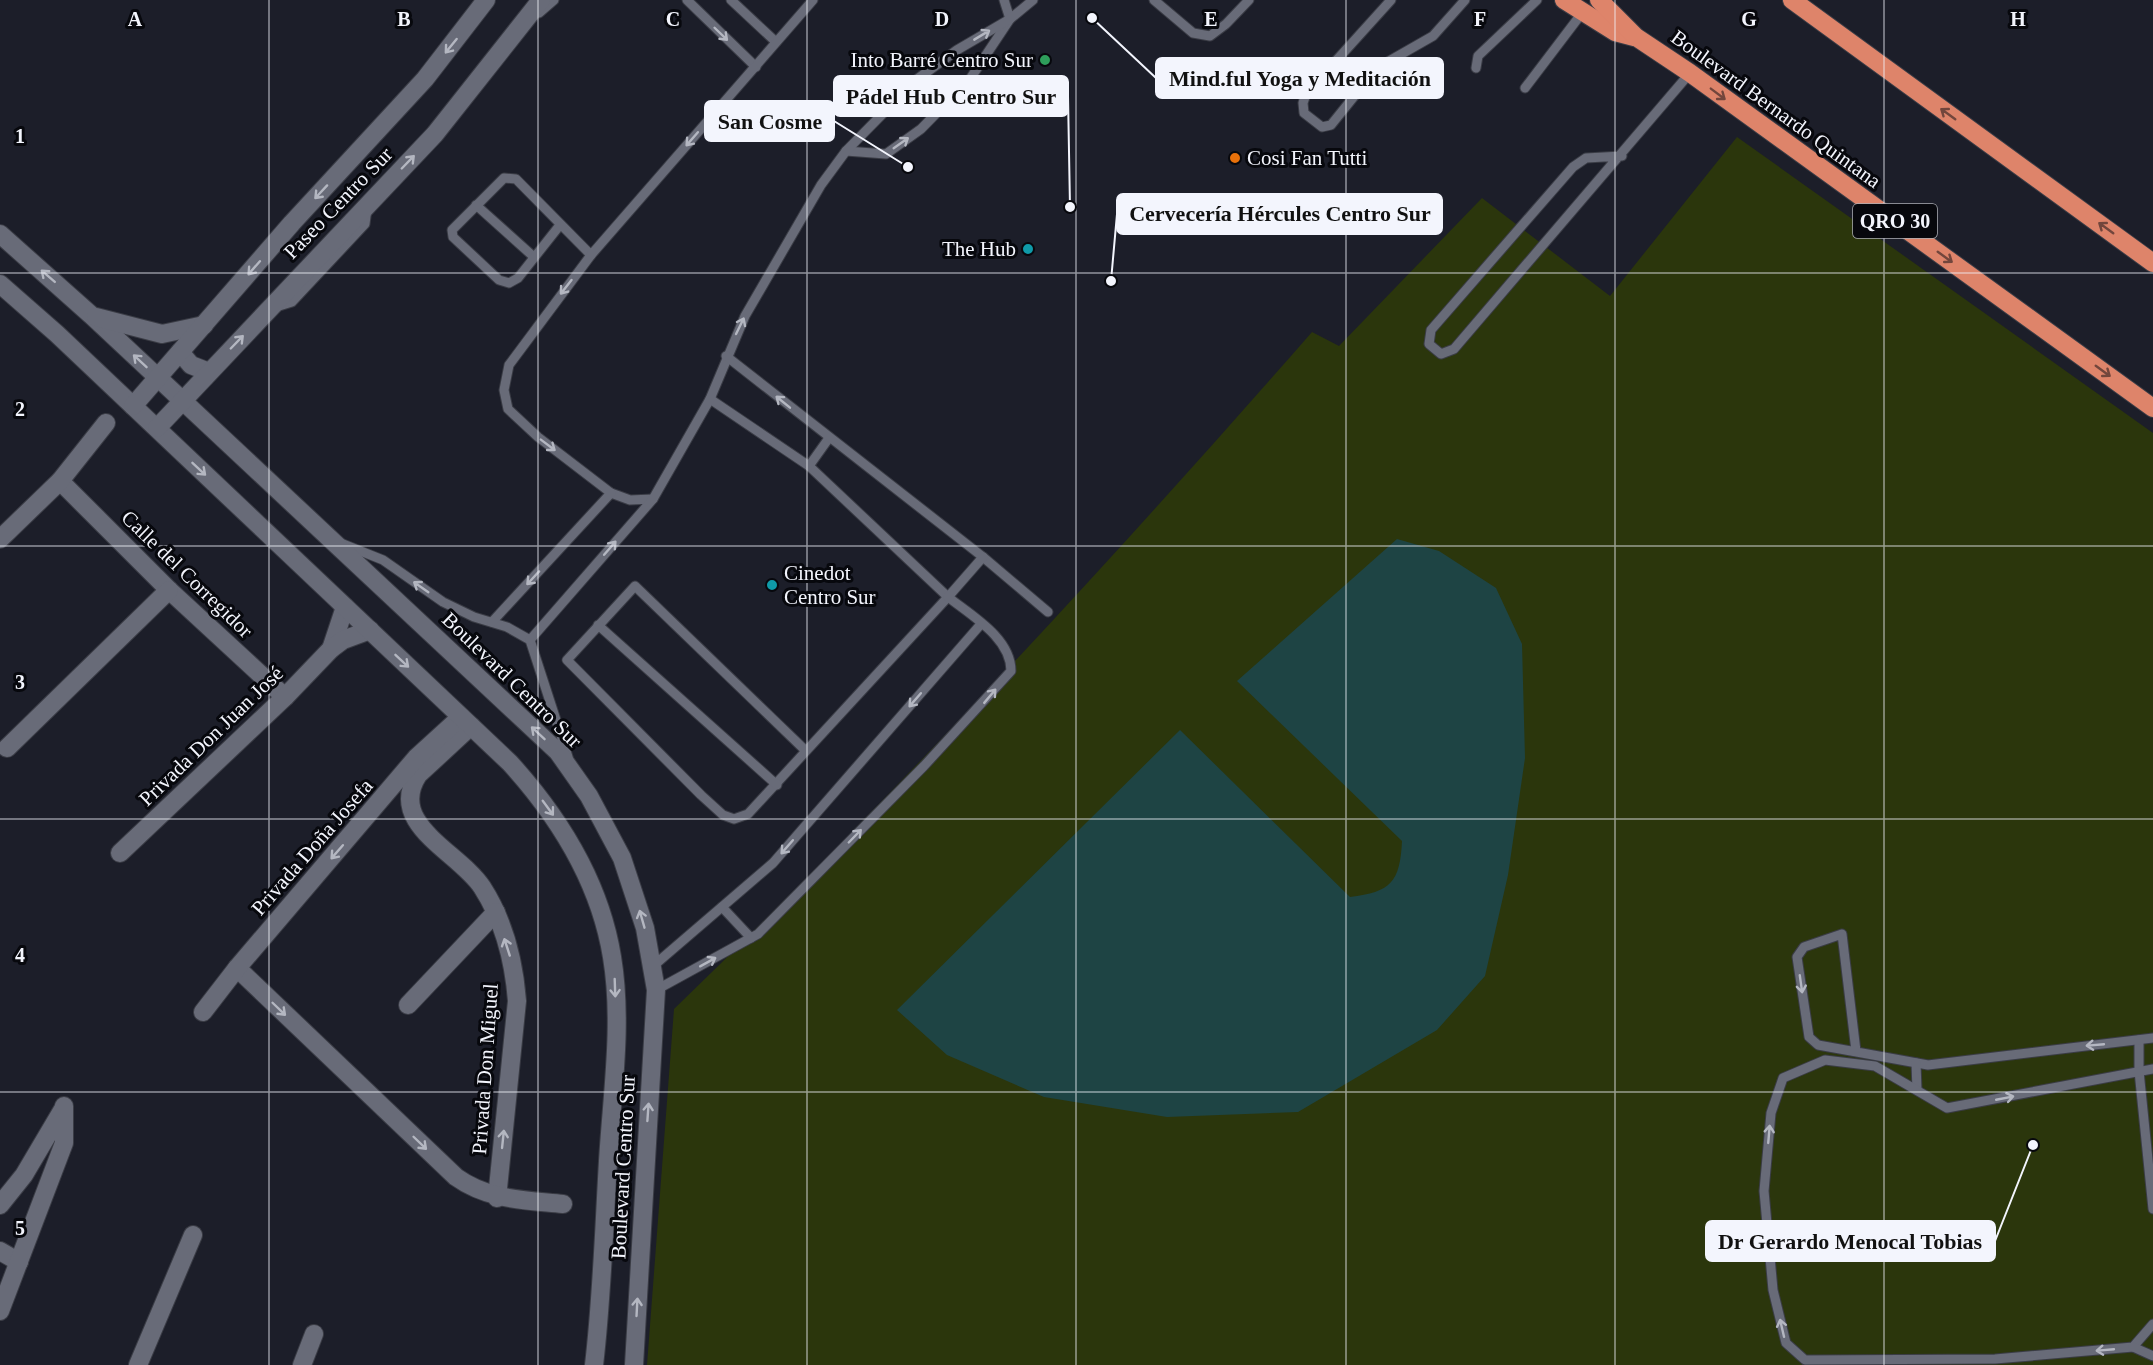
<svg xmlns="http://www.w3.org/2000/svg" width="2153" height="1365" font-family="Georgia,serif">
<style>
.green{fill:#2b360c}
.water{fill:#1e4444}
.lines{fill:none;stroke-linecap:round;stroke-linejoin:round}
.service-casing{stroke:#3a3c45;stroke-width:11}
.minor-casing{stroke:#3a3c45;stroke-width:20}
.tertiary-casing{stroke:#3a3c45;stroke-width:20}
.trunk-casing{stroke:#3a3c45;stroke-width:20}
.service{stroke:#686b78;stroke-width:9}
.minor{stroke:#686b78;stroke-width:18}
.tertiary{stroke:#686b78;stroke-width:18}
.trunk{stroke:#de846a;stroke-width:18}
.oneway{stroke:#b4b7c1}
.oneway2{stroke:#72463c}
.grid{fill:none;stroke:#f3f5fd;stroke-width:1.5;stroke-opacity:0.55}
.leisure-dot{fill:#2e9e5b;stroke:#07080d;stroke-width:2}
.food-dot{fill:#e8710a;stroke:#07080d;stroke-width:2}
.culture-dot{fill:#0f9aa8;stroke:#07080d;stroke-width:2}
.labels{text-anchor:middle;stroke-width:6;stroke-linejoin:round;paint-order:stroke}
.shield{fill:#07080d;stroke:#acaeb5;stroke-width:1.5}
.shield-label{font-size:20px;font-weight:bold;fill:#f3f5fd}
.poi-label{font-size:21px;fill:#f3f5fd;stroke:#07080d;text-anchor:end}
.street-label{font-size:21px;fill:#f3f5fd;stroke:#07080d}
.grid-label{font-size:20px;text-anchor:middle;font-weight:bold;fill:#f3f5fd;stroke:#07080d;stroke-width:6;stroke-linejoin:round;paint-order:stroke}
.leader{fill:none;stroke:#f3f5fd;stroke-width:2}
.callout-dot{fill:#f3f5fd;stroke:#07080d;stroke-width:2}
.callout{fill:#f3f5fd;stroke:#f3f5fd;stroke-width:2}
.callout-label{font-size:22px;text-anchor:middle;font-weight:bold;fill:#111}
</style>
<rect width="100%" height="100%" fill="#1c1e29"/>
<!-- green -->
<path class="green" d="M1737,137l416,296v932h-1506l27,-356c222,-215 434,-444 638,-677l27,14 143,-148 128,98z"/>
<!-- water -->
<path class="water" d="M1397,539l42,12 57,37 26,56 3,114 -17,117 -23,101 -48,54 -139,82 -131,5 -123,-20 -97,-42 -50,-45 283,-280 170,167c41,-5 50,-15 52,-56l-165,-160z"/>
<g class="lines">
<!-- service casing -->
<g class="service-casing">
<g id="service">
<polyline points="687,0 756,67"/>
<polyline points="731,0 776,42"/>
<polyline points="1154,0 1193,33 1210,36 1226,24 1249,0"/>
<polyline points="1391,0 1306,94 1303,103 1304,113 1322,127 1331,125 1377,68 1433,36 1465,0"/>
<polyline points="539,13 554,0"/>
<polyline points="1476,68 1478,56 1537,0"/>
<polyline points="1525,88 1582,13"/>
<polyline points="846,151 886,154 921,129 970,79 1010,19 1004,0"/>
<polyline points="1622,156 1586,158 1573,167 1431,330 1429,344 1441,354 1454,349 1690,73"/>
<polyline points="476,205 534,257"/>
<polyline points="560,225 518,278 509,283 499,280 453,237 452,230 504,178 516,179 591,255"/>
<polyline points="276,307 292,302 365,224 367,209"/>
<polyline points="710,399 809,466 948,597 748,814 734,819 723,815 701,795 567,660 635,586 805,750"/>
<polyline points="809,466 829,438"/>
<polyline points="611,493 630,500 653,499"/>
<polyline points="343,544 383,560 443,602 474,617 507,627 530,640 568,757"/>
<polyline points="983,557 1048,612"/>
<polyline points="492,622 611,493 538,437 508,409 504,390 509,365 591,255 813,0"/>
<polyline points="598,625 777,785"/>
<polyline points="530,640 653,499 710,399 745,316 821,185 846,151 916,80 957,50 1010,19 1033,0"/>
<polyline points="722,907 751,938"/>
<polyline points="652,967 773,863 981,624"/>
<path d="M656,990l102,-56 166,-168 87,-95c0,-33 -39,-55 -63,-74l35,-40 -257,-201"/>
<polyline points="2139,1040 2139,1071 2153,1209"/>
<polyline points="1856,1051 1842,934 1804,947 1797,957 1809,1037 1818,1045 1928,1065 2153,1038"/>
<polyline points="1916,1063 1917,1090"/>
<polyline points="2153,1069 1947,1108 1875,1066 1825,1060 1783,1078 1771,1113 1764,1191 1773,1290 1786,1343 1805,1360 1995,1359 2133,1347 2153,1324"/>
<polyline points="2133,1347 2153,1356"/>
</g>
</g>
<!-- minor casing -->
<g class="minor-casing">
<g id="minor">
<polyline points="60,481 169,590 285,697"/>
<polyline points="0,539 60,481 106,423"/>
<polyline points="331,649 345,607"/>
<path d="M471,726l-53,49c-32,49 41,77 64,112 22,34 32,75 35,114l-20,197"/>
<polyline points="7,748 169,590"/>
<polyline points="120,853 285,697 331,649 343,640 370,630"/>
<path d="M237,968l219,209c32,23 68,23 107,27"/>
<polyline points="408,1005 496,912"/>
<polyline points="203,1012 237,968 416,758 461,717"/>
<polyline points="0,1205 24,1175 63,1109"/>
<polyline points="0,1251 19,1262"/>
<polyline points="0,1311 64,1143 64,1106"/>
<polyline points="138,1365 193,1235"/>
<polyline points="302,1365 314,1334"/>
</g>
</g>
<!-- tertiary casing -->
<g class="tertiary-casing">
<g id="tertiary">
<polyline points="0,234 91,315 558,752 589,796 622,858 645,928 656,990 634,1365"/>
<path d="M0,284l57,50 453,429c49,54 90,120 102,194 11,66 0,137 -4,204 -4,68 -6,137 -14,204"/>
<polyline points="96,317 162,334 204,325"/>
<polyline points="180,352 191,365 209,372"/>
<polyline points="133,406 292,223 425,79 486,0"/>
<polyline points="157,428 435,134 541,0"/>
</g>
</g>
<!-- trunk casing -->
<g class="trunk-casing">
<g id="trunk">
<polyline points="1564,0 1615,32 1634,37"/>
<polyline points="1599,0 1636,37 1690,73 2153,408"/>
<polyline points="1792,0 2153,263"/>
</g>
</g>
<!-- service -->
<use href="#service" class="service"/>
<!-- minor -->
<use href="#minor" class="minor"/>
<!-- tertiary -->
<use href="#tertiary" class="tertiary"/>
<!-- trunk -->
<use href="#trunk" class="trunk"/>
</g>
<!-- one-way arrows -->
<defs><path id="oneway-shaft" d="M-6 0H5M1.5-3L5.5 0L1.5 3" fill="none" stroke-width="1.6" stroke-linecap="round" stroke-linejoin="round" transform="scale(1.5)"/></defs>
<g class="oneway">
<use href="#oneway-shaft" transform="translate(721 34) rotate(44)"/>
<use href="#oneway-shaft" transform="translate(982 35) rotate(-31)"/>
<use href="#oneway-shaft" transform="translate(451 46) rotate(129)"/>
<use href="#oneway-shaft" transform="translate(692 139) rotate(131)"/>
<use href="#oneway-shaft" transform="translate(901 143) rotate(-35)"/>
<use href="#oneway-shaft" transform="translate(408 162) rotate(-46)"/>
<use href="#oneway-shaft" transform="translate(321 192) rotate(133)"/>
<use href="#oneway-shaft" transform="translate(254 268) rotate(131)"/>
<use href="#oneway-shaft" transform="translate(48 276) rotate(-139)"/>
<use href="#oneway-shaft" transform="translate(566 287) rotate(128)"/>
<use href="#oneway-shaft" transform="translate(740 326) rotate(-64)"/>
<use href="#oneway-shaft" transform="translate(237 342) rotate(-46)"/>
<use href="#oneway-shaft" transform="translate(140 361) rotate(-137)"/>
<use href="#oneway-shaft" transform="translate(783 402) rotate(-141)"/>
<use href="#oneway-shaft" transform="translate(548 445) rotate(37)"/>
<use href="#oneway-shaft" transform="translate(199 469) rotate(43)"/>
<use href="#oneway-shaft" transform="translate(610 548) rotate(-49)"/>
<use href="#oneway-shaft" transform="translate(533 578) rotate(133)"/>
<use href="#oneway-shaft" transform="translate(421 587) rotate(-145)"/>
<use href="#oneway-shaft" transform="translate(402 661) rotate(43)"/>
<use href="#oneway-shaft" transform="translate(990 696) rotate(-50)"/>
<use href="#oneway-shaft" transform="translate(915 700) rotate(131)"/>
<use href="#oneway-shaft" transform="translate(538 733) rotate(-137)"/>
<use href="#oneway-shaft" transform="translate(548 808) rotate(54)"/>
<use href="#oneway-shaft" transform="translate(855 836) rotate(-46)"/>
<use href="#oneway-shaft" transform="translate(787 847) rotate(131)"/>
<use href="#oneway-shaft" transform="translate(337 852) rotate(131)"/>
<use href="#oneway-shaft" transform="translate(642 919) rotate(-106)"/>
<use href="#oneway-shaft" transform="translate(507 947) rotate(-108)"/>
<use href="#oneway-shaft" transform="translate(708 962) rotate(-29)"/>
<use href="#oneway-shaft" transform="translate(1801 984) rotate(82)"/>
<use href="#oneway-shaft" transform="translate(615 988) rotate(88)"/>
<use href="#oneway-shaft" transform="translate(279 1009) rotate(44)"/>
<use href="#oneway-shaft" transform="translate(2095 1045) rotate(175)"/>
<use href="#oneway-shaft" transform="translate(2005 1098) rotate(-11)"/>
<use href="#oneway-shaft" transform="translate(648 1112) rotate(-86)"/>
<use href="#oneway-shaft" transform="translate(1769 1134) rotate(-85)"/>
<use href="#oneway-shaft" transform="translate(503 1139) rotate(-84)"/>
<use href="#oneway-shaft" transform="translate(420 1143) rotate(44)"/>
<use href="#oneway-shaft" transform="translate(637 1307) rotate(-87)"/>
<use href="#oneway-shaft" transform="translate(1782 1328) rotate(-103)"/>
<use href="#oneway-shaft" transform="translate(2105 1350) rotate(175)"/>
</g>
<g class="oneway2">
<use href="#oneway-shaft" transform="translate(1718 94) rotate(37)"/>
<use href="#oneway-shaft" transform="translate(1948 114) rotate(-144)"/>
<use href="#oneway-shaft" transform="translate(2106 228) rotate(-144)"/>
<use href="#oneway-shaft" transform="translate(1945 257) rotate(36)"/>
<use href="#oneway-shaft" transform="translate(2103 371) rotate(36)"/>
</g>
<!-- grid -->
<path class="grid" d="M269,0v1365M538,0v1365M807,0v1365M1076,0v1365M1346,0v1365M1615,0v1365M1884,0v1365M0,273h2153M0,546h2153M0,819h2153M0,1092h2153"/>
<!-- markers -->
<circle class="leisure-dot" cx="1045" cy="60" r="6"/>
<circle class="food-dot" cx="1235" cy="158" r="6"/>
<g class="culture-dot">
<circle cx="1028" cy="249" r="6"/>
<circle cx="772" cy="585" r="6"/>
</g>
<g class="labels">
<!-- shield labels -->
<rect class="shield" x="1853" y="204" width="84" height="34" rx="4.5"/>
<g class="shield-label">
<text x="1895" y="228">QRO 30</text>
</g>
<!-- poi labels -->
<g class="poi-label">
<text x="1033" y="67">Into Barré Centro Sur</text>
<text x="1247" y="165" text-anchor="start">Cosi Fan Tutti</text>
<text x="1016" y="256">The Hub</text>
<text x="784" y="580" text-anchor="start">Cinedot<tspan x="784" dy="24">Centro Sur</tspan></text>
</g>
<!-- street labels -->
<g class="street-label">
<text transform="translate(1776 109) rotate(36)" y="7">Boulevard Bernardo Quintana</text>
<text transform="translate(338 203) rotate(-46)" y="7">Paseo Centro Sur</text>
<text transform="translate(187 574) rotate(44)" y="7">Calle del Corregidor</text>
<text transform="translate(512 680) rotate(44)" y="7">Boulevard Centro Sur</text>
<text transform="translate(211 736) rotate(-44)" y="7">Privada Don Juan José</text>
<text transform="translate(312 847) rotate(-49)" y="7">Privada Doña Josefa</text>
<text transform="translate(485 1069) rotate(-86)" y="7">Privada Don Miguel</text>
<text transform="translate(623 1167) rotate(-87)" y="7">Boulevard Centro Sur</text>
</g>
</g>
<g class="grid-label">
<text x="135" y="26">A</text>
<text x="404" y="26">B</text>
<text x="673" y="26">C</text>
<text x="942" y="26">D</text>
<text x="1211" y="26">E</text>
<text x="1480" y="26">F</text>
<text x="1749" y="26">G</text>
<text x="2018" y="26">H</text>
<text x="20" y="143">1</text>
<text x="20" y="416">2</text>
<text x="20" y="689">3</text>
<text x="20" y="962">4</text>
<text x="20" y="1235">5</text>
</g>
<!-- callouts -->
<path class="leader" d="M1092 18L1156 78M1070 207L1068 96M908 167L834 121M1111 281L1117 214M2033 1145L1995 1241"/>
<g class="callout-dot">
<circle cx="1092" cy="18" r="6"/>
<circle cx="1070" cy="207" r="6"/>
<circle cx="908" cy="167" r="6"/>
<circle cx="1111" cy="281" r="6"/>
<circle cx="2033" cy="1145" r="6"/>
</g>
<g class="callout">
<rect x="1156" y="58" width="287" height="40" rx="6"/>
<rect x="834" y="76" width="234" height="40" rx="6"/>
<rect x="705" y="101" width="129" height="40" rx="6"/>
<rect x="1117" y="194" width="325" height="40" rx="6"/>
<rect x="1706" y="1221" width="289" height="40" rx="6"/>
</g>
<g class="callout-label">
<text x="1300" y="86">Mind.ful Yoga y Meditación</text>
<text x="951" y="104">Pádel Hub Centro Sur</text>
<text x="770" y="129">San Cosme</text>
<text x="1280" y="221">Cervecería Hércules Centro Sur</text>
<text x="1850" y="1249">Dr Gerardo Menocal Tobias</text>
</g>
</svg>
